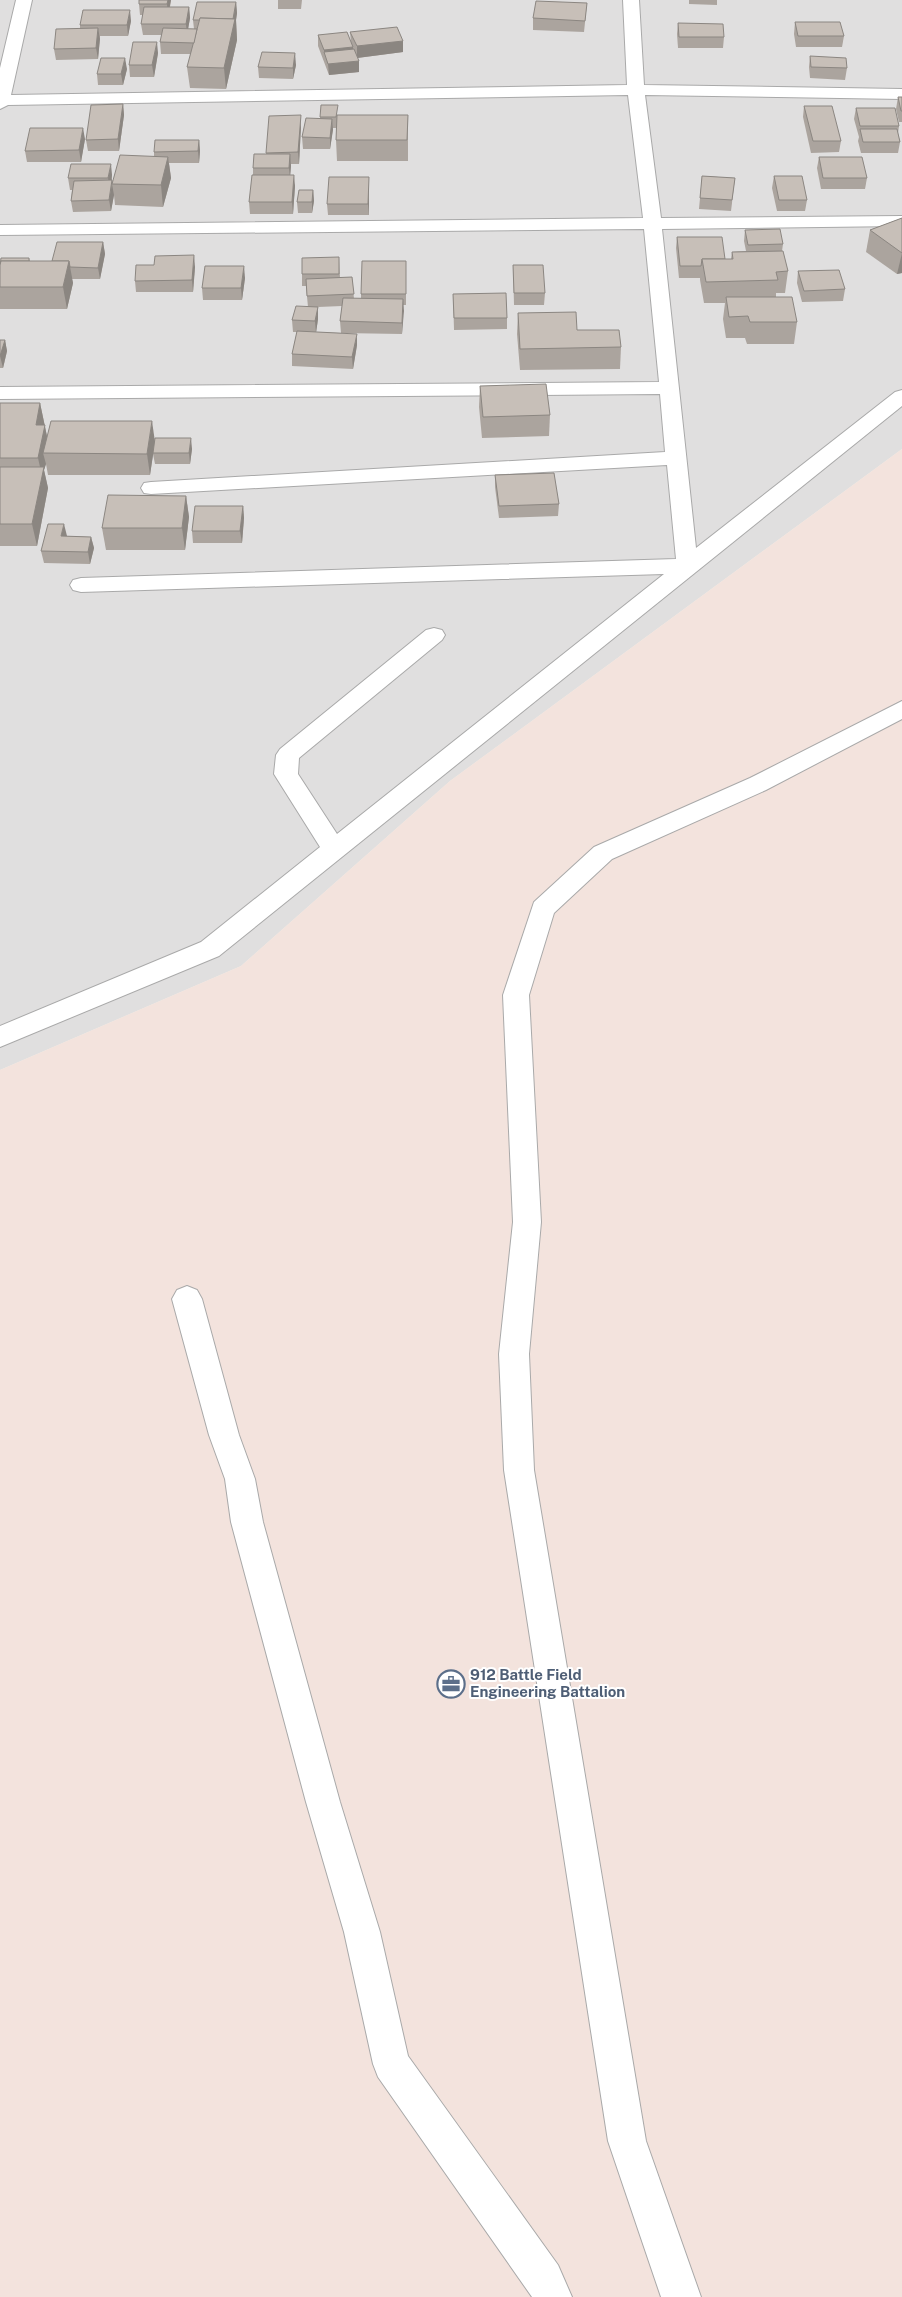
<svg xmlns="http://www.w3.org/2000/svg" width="902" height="2297" font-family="'Public Sans',sans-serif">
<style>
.residential{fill:#e0dfdf}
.military{fill:#f3e3dd}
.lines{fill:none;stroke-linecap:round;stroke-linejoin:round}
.minor-casing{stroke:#a9a9a9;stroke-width:2}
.minor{fill:#fff;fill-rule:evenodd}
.wall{fill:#aba49e;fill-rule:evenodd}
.shaded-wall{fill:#8b8681}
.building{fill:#c7bfb8;stroke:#8b8681}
.labels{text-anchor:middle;stroke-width:4;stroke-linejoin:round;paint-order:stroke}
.service-label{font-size:15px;font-weight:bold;fill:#4e5e75;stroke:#fff;text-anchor:start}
</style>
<rect width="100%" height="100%" fill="#f2efe9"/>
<!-- residential -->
<polygon class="residential" points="0,0 902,0 902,449 450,781 241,966 0,1070"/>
<!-- military -->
<polygon class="military" points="902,449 902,2297 0,2297 0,1070 241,966 450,781"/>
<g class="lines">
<!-- minor casing -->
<g class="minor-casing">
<g id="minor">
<polygon points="16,0 32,0 11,95 627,85 623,0 639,0 644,85 902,89 902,99 645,95 661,218 902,216 902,226 662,229 696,548 895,392 902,390 902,406 219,956 0,1047 0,1026 201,942 320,847 274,774 276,755 280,749 426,630 434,628 442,630 445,635 442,640 299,758 298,774 337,834 664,574 81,592 73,590 70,585 73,580 81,578 676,559 667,465 151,494 144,493 141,488 144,483 151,482 665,452 660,394 0,399 0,387 659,382 644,229 0,235 0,225 643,218 628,95 8,105 0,109 0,68"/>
<polygon points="902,701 902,719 766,790 612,859 554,913 529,995 541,1222 529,1354 534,1470 646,2141 701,2297 661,2297 608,2141 504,1470 499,1354 513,1222 503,995 534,902 594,847 750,778"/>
<polygon points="187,1286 197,1290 202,1299 239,1435 255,1479 263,1522 340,1802 380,1932 408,2056 558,2265 572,2297 532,2297 378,2077 373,2064 344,1932 306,1802 231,1522 225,1479 209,1435 172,1299 177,1290"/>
</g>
</g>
<!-- minor -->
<use href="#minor" class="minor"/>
</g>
<!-- wall -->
<g class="wall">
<polygon points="139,0 171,0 170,7 189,7 190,18 188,29 194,29 193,20 236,2 237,13 236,20 237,40 226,89 190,88 187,67 191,54 161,54 160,42 162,35 143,35 141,24 143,15 140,15 139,4"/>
<polygon points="278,0 302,0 301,9 278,9"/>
<polygon points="689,0 717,0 717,5 689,4"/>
<polygon points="587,3 584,32 533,30 533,18"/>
<polygon points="131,21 128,36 100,36 98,59 56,60 54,49 80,28 80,25"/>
<polygon points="795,22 844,36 842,47 796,47 794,34"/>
<polygon points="678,23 724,37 723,48 678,48 677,34"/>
<polygon points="350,32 403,41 403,52 357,58 359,61 359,72 329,75 318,46 318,35 351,42"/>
<polygon points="158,53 154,77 130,77 129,65"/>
<polygon points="810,56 847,68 845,80 810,78 809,67"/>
<polygon points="296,65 293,79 259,78 258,67"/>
<polygon points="127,69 123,85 98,85 97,74"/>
<polygon points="898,97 902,97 902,122 899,122 896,109"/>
<polygon points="123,104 124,115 119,151 88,151 86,140"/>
<polygon points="804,106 841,141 839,152 811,153 803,117"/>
<polygon points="856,108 899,126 898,133 900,142 898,153 861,153 858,141 859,137 854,119"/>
<polygon points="338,115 408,115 408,161 337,161 336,140 337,128 333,128 330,149 303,149 302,137 320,119 320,117"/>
<polygon points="301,126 299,164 291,164 290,175 295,186 293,214 250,214 249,202 253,175 253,168 266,154 266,153"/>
<polygon points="85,139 81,162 27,162 25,151"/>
<polygon points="199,140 200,151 199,163 169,163 171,178 163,207 115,205 114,195 111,211 73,212 71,201 72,190 70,190 68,178 112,175 112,182 154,156 154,152"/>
<polygon points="819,157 867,178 865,189 821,189 817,168"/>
<polygon points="702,176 735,178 731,211 699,209"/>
<polygon points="774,176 807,200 805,211 777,211 772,188"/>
<polygon points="369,189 369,215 328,215 327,204"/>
<polygon points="313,190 314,201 312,213 298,213 297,202"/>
<polygon points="902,218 902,273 897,274 866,252 870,230"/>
<polygon points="745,230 783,244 782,251 788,271 785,293 776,293 776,297 797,322 794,344 747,344 745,338 726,338 723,319 725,303 704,303 700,280 700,278 679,278 676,248 677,237 725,259 731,259 732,252 746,251 744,241"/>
<polygon points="103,242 105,254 100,279 72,279 73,283 67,309 0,309 0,262 29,258 30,261 52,261"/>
<path d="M339,257l1,21 12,-1 2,22h7v-5l45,-33v44h-3l-1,29 -61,-1 16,12 -4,24 -61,-3v-12l5,-22h-4l-1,-12 16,-13 -2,-21h-4v-12zM342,306l-2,15 1,12 -25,-1 2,-13v-12z"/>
<polygon points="154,265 195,267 193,292 136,292 135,281"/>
<polygon points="513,265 545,293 544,305 514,305"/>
<polygon points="798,271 845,289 843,301 802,302 797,283"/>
<polygon points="245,278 242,300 203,300 202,288"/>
<polygon points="453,294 507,318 507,329 454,330"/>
<polygon points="518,313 577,330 621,347 620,369 520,370 517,334"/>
<polygon points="0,340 5,340 7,351 3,368 0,368"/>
<polygon points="480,386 550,415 549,436 482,438 479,407"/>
<polygon points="0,403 40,403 47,436 155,441 192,449 190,464 155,464 153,454 150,475 48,475 46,464 44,470 48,488 37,546 0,546"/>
<polygon points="495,475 559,504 558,516 499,518 495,487"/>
<polygon points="186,496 189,517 185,550 106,550 102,528"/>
<polygon points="243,506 244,518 242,543 193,543 192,531"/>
<polygon points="67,536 91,537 94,548 90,564 44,563 41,551"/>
</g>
<!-- shaded-wall -->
<g class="shaded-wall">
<polygon points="168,0 171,0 168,15 167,4"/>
<polygon points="236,2 237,13 236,20 237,40 226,89 224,68 233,20"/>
<polygon points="189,7 190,18 187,35 186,24"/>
<polygon points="130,10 131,21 128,36 127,25"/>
<polygon points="98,28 100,39 98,59 96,48"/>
<polygon points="403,41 403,52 357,58 357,46"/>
<polygon points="157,42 158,53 154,77 152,65"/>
<polygon points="353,47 353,58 324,53 324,50"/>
<polygon points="295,53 296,65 293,79 293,68"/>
<polygon points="125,58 127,69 123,85 121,74"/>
<polygon points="359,61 359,72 329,75 328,64"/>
<polygon points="123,104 124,115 119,151 118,139"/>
<polygon points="301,115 301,126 299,164 298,152"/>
<polygon points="332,119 333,130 330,149 330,138"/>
<polygon points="83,128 85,139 81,162 79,150"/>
<polygon points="199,140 200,151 199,163 198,151"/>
<polygon points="290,154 291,166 290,179 289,168"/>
<polygon points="168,157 171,178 163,207 161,185"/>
<polygon points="111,164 112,175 110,189 108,178"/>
<polygon points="294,175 295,186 293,214 292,202"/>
<polygon points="369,177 369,215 368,204"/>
<polygon points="112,184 114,195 111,211 109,200"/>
<polygon points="313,190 314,201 312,213 312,202"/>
<polygon points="103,242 105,254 100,279 98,268"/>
<polygon points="902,253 902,273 897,274"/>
<polygon points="194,255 195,267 193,292 192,280"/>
<polygon points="69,261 73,283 67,309 63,287"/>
<polygon points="244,266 245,278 242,300 241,288"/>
<polygon points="403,299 404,311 402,334 402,323"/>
<polygon points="318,307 318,319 316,333 315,321"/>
<polygon points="357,334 357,345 353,369 352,357"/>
<polygon points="5,340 7,351 3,368 0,356"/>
<polygon points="40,403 49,446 43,453 46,464 44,470 48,488 37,546 32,524 42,476 38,458 36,425"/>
<polygon points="152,421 155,442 150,475 147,454"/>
<polygon points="191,438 192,449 190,464 189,453"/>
<polygon points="186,496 189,517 185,550 182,528"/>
<polygon points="243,506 244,518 242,543 240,531"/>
<polygon points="64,524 67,536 64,548 61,536"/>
<polygon points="91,537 94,548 90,564 88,552"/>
</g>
<!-- building -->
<g class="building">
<polygon points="139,0 168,0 167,4 139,4"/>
<polygon points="536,1 587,3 585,21 533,18"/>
<polygon points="197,2 236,2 233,19 200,18 200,20 193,20"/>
<polygon points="144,7 189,7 186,24 141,24"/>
<polygon points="83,10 130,10 127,25 80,25"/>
<polygon points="200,18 235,19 224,68 187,67"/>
<polygon points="795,22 840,22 844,36 798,36"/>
<polygon points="678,23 723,24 724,37 679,37"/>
<polygon points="397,27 403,41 357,46 350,32"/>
<polygon points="98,28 96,48 54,49 56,29"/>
<polygon points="163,28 197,29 194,43 160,42"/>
<polygon points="347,32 353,47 324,50 318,35"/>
<polygon points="133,42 157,42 152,65 129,65"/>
<polygon points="354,49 359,61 328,64 324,52"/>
<polygon points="262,52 295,53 293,68 258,67"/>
<polygon points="810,56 846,58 847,68 811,67"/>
<polygon points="101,58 125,58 121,74 97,74"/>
<polygon points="898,97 902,97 902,111 901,111"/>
<polygon points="123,104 118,139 86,140 91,105"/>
<polygon points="321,105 338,105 336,117 320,117"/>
<polygon points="804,106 832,106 841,141 813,141"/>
<polygon points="856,108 895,108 899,126 860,126"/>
<polygon points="301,115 298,152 266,153 269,116"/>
<polygon points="337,115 408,115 407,140 336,140"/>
<polygon points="306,118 332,119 330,138 302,137"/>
<polygon points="30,128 83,128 79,150 25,151"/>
<polygon points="860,129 897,129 900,142 863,142"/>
<polygon points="155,140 199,140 198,151 154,152"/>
<polygon points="254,154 290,154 289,168 253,168"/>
<polygon points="120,155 168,157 161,185 112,184"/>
<polygon points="819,157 862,157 867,178 823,178"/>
<polygon points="71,164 111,164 108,178 68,178"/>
<polygon points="252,175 294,175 292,202 249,202"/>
<polygon points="702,176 735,178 732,200 700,198"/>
<polygon points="774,176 802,176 807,200 779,200"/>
<polygon points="329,177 369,177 368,204 327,204"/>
<polygon points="112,180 109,200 71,201 74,181"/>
<polygon points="299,190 313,190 312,202 297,202"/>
<polygon points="902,218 902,253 870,230"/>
<polygon points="780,229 783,244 748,245 745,230"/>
<polygon points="677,237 722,237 725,259 702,259 701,266 680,266"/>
<polygon points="57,242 103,242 98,268 70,267 69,261 52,261"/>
<polygon points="783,251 788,271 776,272 778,280 706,282 702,259 733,259 732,252"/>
<polygon points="194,255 192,280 135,281 136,265 154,265 155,256"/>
<polygon points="339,257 339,274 302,274 302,258"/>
<polygon points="1,258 29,258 29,261 1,261 0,265"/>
<polygon points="1,261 69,261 63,287 0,287 0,265"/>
<polygon points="362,261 406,261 406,294 361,294"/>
<polygon points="513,265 543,265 545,293 514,293"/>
<polygon points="205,266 244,266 241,288 202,288"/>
<polygon points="839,270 845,289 804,291 798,271"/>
<polygon points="352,277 354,294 307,296 306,279"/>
<polygon points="506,293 507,318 454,318 453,294"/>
<polygon points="726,297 792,297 797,322 750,322 748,316 729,317"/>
<polygon points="343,298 403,299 402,323 340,321"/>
<polygon points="296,306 318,307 315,321 292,320"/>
<polygon points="576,312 577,330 619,330 621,347 520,349 518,313"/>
<polygon points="297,331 357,334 352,357 292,354"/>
<polygon points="0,340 5,340 0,356"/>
<polygon points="546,384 550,415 483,417 480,386"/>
<polygon points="0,403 40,403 36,425 45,425 38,458 0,458"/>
<polygon points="51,421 152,421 147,454 43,453"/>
<polygon points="155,438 191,438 189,453 153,453"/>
<polygon points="0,467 44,467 32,524 0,524"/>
<polygon points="554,473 559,504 499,506 495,475"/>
<polygon points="108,495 186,496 182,528 102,528"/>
<polygon points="195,506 243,506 240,531 192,531"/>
<polygon points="48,524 64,524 61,536 91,537 88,552 41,551"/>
</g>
<!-- icons -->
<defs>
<g id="office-ring" transform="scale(1.4375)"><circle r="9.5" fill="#fff" stroke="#5c6f8a" stroke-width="1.5"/><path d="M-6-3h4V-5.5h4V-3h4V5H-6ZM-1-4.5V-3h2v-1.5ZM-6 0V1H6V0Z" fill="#5c6f8a"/></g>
</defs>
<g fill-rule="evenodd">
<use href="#office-ring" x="451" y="1684"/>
</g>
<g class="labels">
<!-- service labels -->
<g class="service-label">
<text x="470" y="1680">912 Battle Field<tspan x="470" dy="17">Engineering Battalion</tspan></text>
</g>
</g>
</svg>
